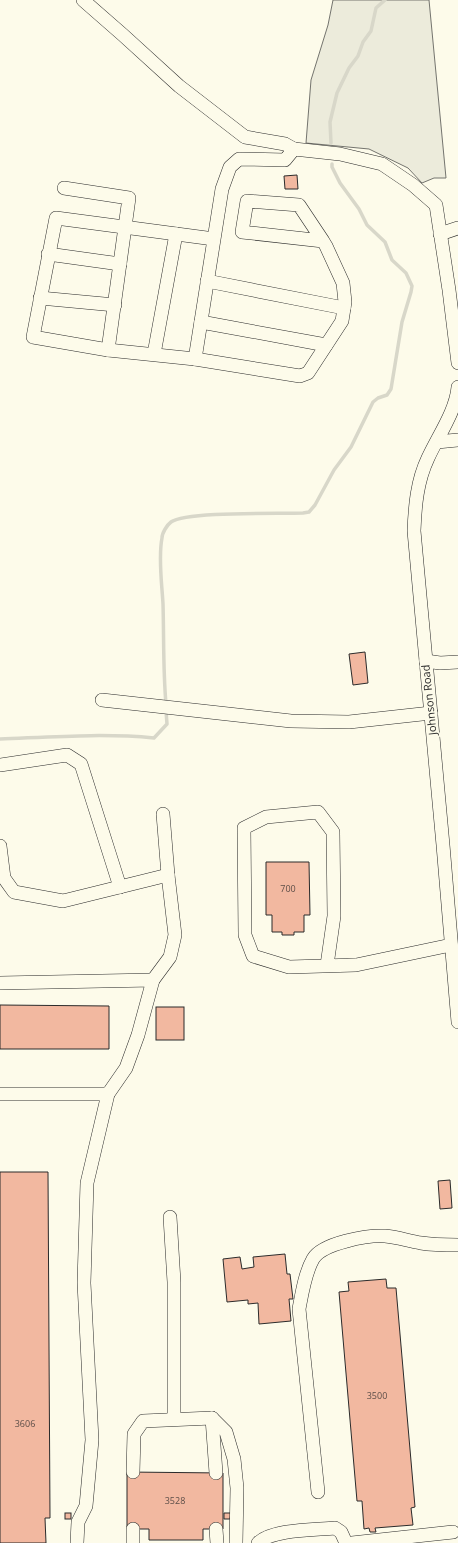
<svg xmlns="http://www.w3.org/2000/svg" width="458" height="1543" font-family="'Open Sans',sans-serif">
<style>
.green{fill:#ecebdb;stroke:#74746e}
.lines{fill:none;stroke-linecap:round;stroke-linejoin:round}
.stream{stroke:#d8d7c9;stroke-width:3.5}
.building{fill:#f2b8a0;stroke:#2b2b2b}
.minor-casing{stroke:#2b2b2b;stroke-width:14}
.minor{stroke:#fdfbea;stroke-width:13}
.labels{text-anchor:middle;stroke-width:3;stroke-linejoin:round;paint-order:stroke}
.number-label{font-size:9px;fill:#5d4e48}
.street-label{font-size:11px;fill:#2b2b2b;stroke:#fdfbea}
</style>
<rect width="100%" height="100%" fill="#fdfbea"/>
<!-- green -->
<polygon class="green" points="333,0 429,0 446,178 434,178 422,183 408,168 369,149 306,143 311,80 328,25"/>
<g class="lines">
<!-- stream -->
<g class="stream">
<polyline points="331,143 330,122 337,93 349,68 358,56 363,42 371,31 376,8 385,0"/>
<path d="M166,704c-3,-33 -2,-66 -3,-100 -1,-20 -5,-46 -1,-66 0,-5 5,-13 9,-16 15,-11 109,-8 132,-9l6,-1 6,-7 19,-35 17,-23 22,-45 5,-4 9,-3 4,-6 11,-67 9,-30 1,-6 -6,-13 -14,-13 -7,-18 -18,-17 -8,-16 -19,-26 -8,-16v-3"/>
<path d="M0,739c51,-2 103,-6 154,-1l13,-14 -1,-13"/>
</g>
</g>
<!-- building -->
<g class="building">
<polygon points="297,175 298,189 285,189 284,176"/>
<polygon points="365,652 368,683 353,685 349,654"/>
<polygon points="266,862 309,862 310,915 304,915 304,932 294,932 294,935 282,935 282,932 272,932 272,915 266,915"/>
<polygon points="0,1005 109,1006 109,1049 0,1049"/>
<rect x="156" y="1007" width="28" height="33"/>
<polygon points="0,1172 48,1172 50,1518 45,1518 46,1543 0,1543"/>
<polygon points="450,1180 452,1208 440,1209 438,1181"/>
<polygon points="285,1254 287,1274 290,1274 293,1299 289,1299 291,1321 259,1324 258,1303 248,1304 248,1300 227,1302 223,1259 240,1257 242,1269 254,1267 253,1257"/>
<polygon points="386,1279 387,1288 396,1288 415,1507 411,1508 413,1525 375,1528 376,1532 370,1532 369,1528 364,1529 362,1501 357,1501 339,1292 349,1291 348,1282"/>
<polygon points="127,1472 223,1473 223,1529 203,1529 203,1540 149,1540 149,1529 127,1529"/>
<rect x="65" y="1513" width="6" height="6"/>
<polygon points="224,1513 231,1513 230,1519 224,1519"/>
</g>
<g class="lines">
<!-- minor casing -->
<g class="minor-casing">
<g id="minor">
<polyline points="83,0 123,35 179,86 245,137 285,144 294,149"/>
<polyline points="64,188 129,198 108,350"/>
<polyline points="440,234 458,228"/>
<polyline points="214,239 56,218 33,337 108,350 195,359 222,189 230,167 239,159 285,160 294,149 340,154 382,164 413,185 436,205 449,290 458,363"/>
<polyline points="48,254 120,264"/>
<polyline points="207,281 344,308"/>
<polyline points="40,298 115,305"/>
<polyline points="201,322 326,345"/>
<polyline points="154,354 176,234"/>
<polyline points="195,359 300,376 308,373 342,321 345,302 343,283 326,246 323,241 299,205 247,201 242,232 323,241"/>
<path d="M458,387c-2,24 -20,49 -30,71 -11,23 -13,48 -14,73l29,314 15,177"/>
<polyline points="437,442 458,440"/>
<polyline points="426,661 440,663 458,662"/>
<polyline points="102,700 291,721 349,722 431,713"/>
<polyline points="0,765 67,755 81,764 120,887"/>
<polyline points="163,814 168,875"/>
<polyline points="0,846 4,878 14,892 63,901 168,875 175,935 170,957 153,980"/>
<polyline points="327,965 334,916 333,832 318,812 266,817 244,828 245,935 253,956 289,967 356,965 451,945"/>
<polyline points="0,983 153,980 138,1035 126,1068 108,1094 87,1183 84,1283 92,1440 86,1506 78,1522 77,1543"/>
<polyline points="0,1094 108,1094"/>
<polyline points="170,1217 174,1282 174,1419"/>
<polyline points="212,1418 216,1473"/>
<polyline points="133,1472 134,1434 143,1421 212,1418 226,1432 234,1459 237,1488 236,1543"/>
<path d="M318,1492l-19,-183c3,-16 6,-36 14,-50 9,-16 55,-24 72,-23 12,1 24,5 36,7 12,2 25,2 37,2"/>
<polyline points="216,1529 217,1543"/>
<polyline points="133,1543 133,1529"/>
<path d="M258,1543c15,-14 56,-13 77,-15l6,4 5,11"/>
<polyline points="352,1543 453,1532"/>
</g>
</g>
<!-- minor -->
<use href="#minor" class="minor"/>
</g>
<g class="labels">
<!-- number labels -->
<g class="number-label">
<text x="288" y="892">700</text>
<text x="377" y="1399">3500</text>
<text x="25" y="1427">3606</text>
<text x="175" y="1504">3528</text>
</g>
<!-- street labels -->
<g class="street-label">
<text transform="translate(429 700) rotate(-96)" y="4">Johnson Road</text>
</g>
</g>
</svg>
